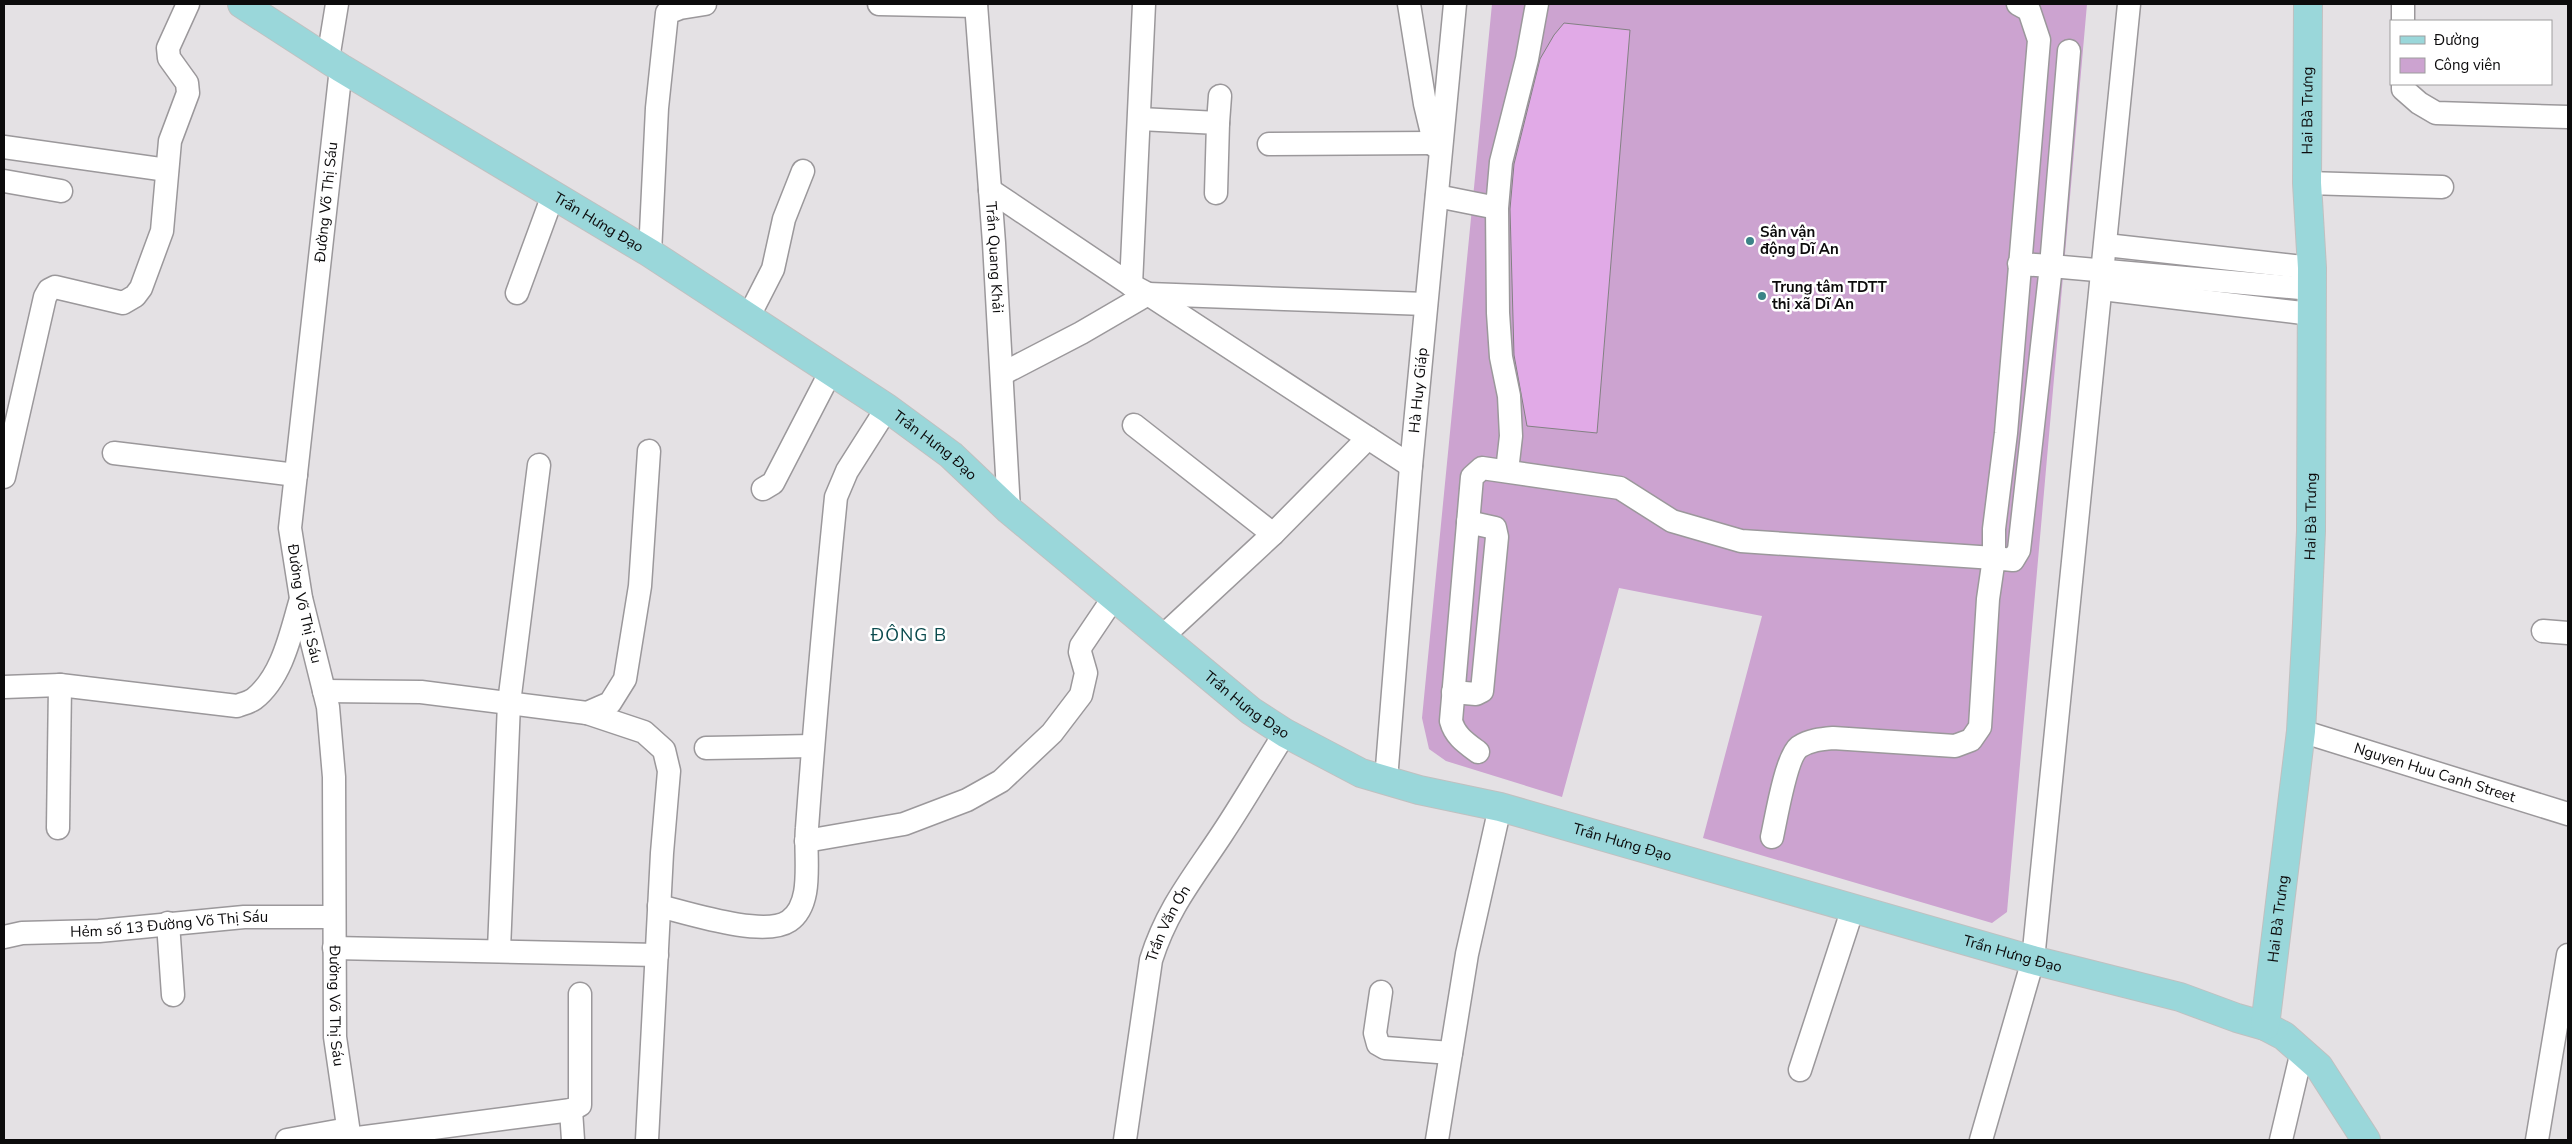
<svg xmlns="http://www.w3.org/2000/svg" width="2572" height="1144" font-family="'Nunito Sans',sans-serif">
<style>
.green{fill:#cca3d0}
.building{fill:#e1aae7;stroke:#838183}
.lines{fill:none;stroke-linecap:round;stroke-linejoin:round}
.minor-casing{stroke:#9b989b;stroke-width:25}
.major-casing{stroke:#c0c0c0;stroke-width:30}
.minor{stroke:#fff;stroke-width:22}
.major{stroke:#9ad7da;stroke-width:28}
.poi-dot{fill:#3b8387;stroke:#fff;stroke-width:2}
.labels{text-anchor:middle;stroke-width:5;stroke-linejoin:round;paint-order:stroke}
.street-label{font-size:15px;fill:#0c0b0c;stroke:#fff}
.poi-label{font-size:15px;font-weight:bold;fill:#0c0b0c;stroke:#fff;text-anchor:start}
.quarter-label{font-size:18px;letter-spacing:1px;fill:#0b4b4e;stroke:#fff}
</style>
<rect width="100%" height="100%" fill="#e4e1e4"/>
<!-- green -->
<polygon class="green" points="1492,4 2087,4 2007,912 1992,923 1703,838 1762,616 1619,588 1562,797 1446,761 1429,749 1422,718"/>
<!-- building -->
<polygon class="building" points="1564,23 1630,30 1597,433 1527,426 1514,355 1510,209 1514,164 1540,59 1554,35"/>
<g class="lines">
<!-- minor casing -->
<g class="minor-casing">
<g id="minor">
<polyline points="879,4 976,6"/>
<path id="s1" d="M976,4l18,239 15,267"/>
<polyline points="1409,4 1425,104 1435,146"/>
<polyline points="2403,4 2403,21"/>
<polyline points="2069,51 2051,266 2311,289"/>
<polyline points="328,59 337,4"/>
<path id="s2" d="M341,68l-51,460 11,70 27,109 6,70 1,260 15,103"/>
<polyline points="2403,84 2403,89 2419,103 2436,113 2568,117"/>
<polyline points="1140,119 1218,123 1216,193"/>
<polyline points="1218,123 1220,96"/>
<polyline points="1269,144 1434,143"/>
<polyline points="4,147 167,170"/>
<polyline points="4,181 61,191"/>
<polyline points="2307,183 2442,187"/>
<polyline points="990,190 1131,285 1148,294 1411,466"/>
<polyline points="1437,196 1497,208 1501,162 1527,59 1537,4"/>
<polyline points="1497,208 1498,313 1501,357 1509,396 1511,436 1507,471"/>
<polyline points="2106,245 2312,268"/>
<polyline points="650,253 657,108 667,13 680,8 705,4"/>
<polyline points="1131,285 1144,4"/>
<polyline points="2102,289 2311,314"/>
<polyline points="517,293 553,195"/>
<polyline points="748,318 773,269 784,219 803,171"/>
<polyline points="1002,374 1081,333 1148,294 1426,304"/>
<polyline points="1134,425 1273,534"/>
<polyline points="114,453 296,475"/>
<polyline points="4,477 45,297 49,290 55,287 123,303 135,296 141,288 162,231 170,141 188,93 187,83 169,58 168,48 188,4"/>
<polyline points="763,489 773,483 831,371"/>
<polyline points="2543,631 2568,633"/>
<polyline points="1162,637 1273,534 1368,438"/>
<path d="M4,687l56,-2 177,21c5,-2 13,-4 17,-7 29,-23 37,-67 47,-100"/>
<polyline points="324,691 421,692 587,713 610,703 625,679 640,586 649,451"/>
<polyline points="1453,692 1476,694 1482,691 1497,537 1495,528 1468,522"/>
<polyline points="587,713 644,732 664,750 669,771 662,853 647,1140"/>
<path id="s3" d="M2301,731l267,83"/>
<polyline points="706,748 812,746"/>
<path d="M1478,752c-12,-9 -23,-16 -27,-31l21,-244 10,-9 138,20 52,33 69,20 253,17v-29l12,-96 33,-393 -10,-30 -11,-6"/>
<path id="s4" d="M1386,780l25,-314 44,-462"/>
<polyline points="58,828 60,685"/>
<path d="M1772,837c4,-18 14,-80 27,-90 11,-7 22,-8 34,-9l122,8 16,-6 9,-13 8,-128 6,-41 19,2 6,-10 32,-284 -32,-2"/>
<polyline points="806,841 904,824 967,800 1001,781 1052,733 1081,695 1086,673 1080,652 1081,646 1114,597"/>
<path d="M659,906c29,7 105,32 130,15 26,-18 15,-65 18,-93 8,-110 18,-221 29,-331l11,-26 40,-63"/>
<polyline points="168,923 173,995"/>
<path id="s5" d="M4,937l18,-4 77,-2 145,-14h90"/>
<polyline points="334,948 657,955"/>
<polyline points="499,950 509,703 539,465"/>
<polyline points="1381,992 1375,1033 1378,1044 1385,1048 1451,1053"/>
<polyline points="1800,1070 1853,908"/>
<polyline points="571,1110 573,1140"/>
<polyline points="350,1139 571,1110 580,1105 580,994"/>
<polyline points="287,1140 348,1129"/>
<path id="s6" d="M1125,1140l26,-180c16,-51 42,-82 71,-126 22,-33 42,-68 63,-101"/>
<polyline points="1437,1140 1467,954 1500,807"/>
<polyline points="1981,1140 2033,960 2129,4"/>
<polyline points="2281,1140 2302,1051"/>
<polyline points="2537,1140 2568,955"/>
</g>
</g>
<!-- major casing -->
<g class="major-casing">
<g id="major">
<path id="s7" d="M242,4l99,64 309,185 237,155 64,47 58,55 242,201 34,22 76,40 58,17 81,17 533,153 147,37 57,21 28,8 19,10 35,31 47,73"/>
<path id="s8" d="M2265,1026l36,-295 6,-108 4,-92 1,-263 -5,-85 1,-179"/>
</g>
</g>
<!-- minor -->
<use href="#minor" class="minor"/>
<!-- major -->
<use href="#major" class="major"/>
</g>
<!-- markers -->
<g class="poi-dot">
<circle cx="1750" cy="241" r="5"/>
<circle cx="1762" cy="296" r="5"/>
</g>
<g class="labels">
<!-- street labels -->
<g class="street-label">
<text dy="5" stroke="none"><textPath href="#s8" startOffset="918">Hai Bà Trưng</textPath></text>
<text transform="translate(326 202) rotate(-84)" y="5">Đường Võ Thị Sáu</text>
<text dy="5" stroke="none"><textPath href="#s7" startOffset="418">Trần Hưng Đạo</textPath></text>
<text dy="5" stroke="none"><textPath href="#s1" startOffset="254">Trần Quang Khải</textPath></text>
<text dy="5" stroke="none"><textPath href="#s4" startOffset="391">Hà Huy Giáp</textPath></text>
<text dy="5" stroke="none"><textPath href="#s7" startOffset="822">Trần Hưng Đạo</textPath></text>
<text dy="5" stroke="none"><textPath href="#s8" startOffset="512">Hai Bà Trưng</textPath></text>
<text dy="5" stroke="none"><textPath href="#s2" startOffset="540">Đường Võ Thị Sáu</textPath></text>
<text dy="5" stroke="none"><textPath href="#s7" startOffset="1228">Trần Hưng Đạo</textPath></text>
<text dy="5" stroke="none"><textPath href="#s3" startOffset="140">Nguyen Huu Canh Street</textPath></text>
<text dy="5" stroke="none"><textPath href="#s7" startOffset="1632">Trần Hưng Đạo</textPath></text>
<text dy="5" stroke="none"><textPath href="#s8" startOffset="108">Hai Bà Trưng</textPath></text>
<text dy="5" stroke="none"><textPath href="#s5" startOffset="166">Hẻm số 13 Đường Võ Thị Sáu</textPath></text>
<text dy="5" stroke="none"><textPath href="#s6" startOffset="222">Trần Văn Ơn</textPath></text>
<text dy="5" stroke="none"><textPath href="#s7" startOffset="2038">Trần Hưng Đạo</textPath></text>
<text dy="5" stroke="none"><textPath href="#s2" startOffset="945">Đường Võ Thị Sáu</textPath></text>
</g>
<!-- poi labels -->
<g class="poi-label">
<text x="1760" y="237">Sân vận<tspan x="1760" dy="17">động Dĩ An</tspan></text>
<text x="1772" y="292">Trung tâm TDTT<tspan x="1772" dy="17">thị xã Dĩ An</tspan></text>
</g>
<!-- quarter labels -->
<g class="quarter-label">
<text x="909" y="641">ĐÔNG B</text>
</g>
</g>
<!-- border -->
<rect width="2572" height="1144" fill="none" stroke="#0c0b0c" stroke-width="10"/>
<!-- legend -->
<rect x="2390" y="20" width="162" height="65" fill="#ffffff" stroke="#9e9d9e"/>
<rect x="2400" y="36" width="25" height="8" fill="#9ad7da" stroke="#9e9d9e"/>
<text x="2434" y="45" font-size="15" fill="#0c0b0c">Đường</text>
<rect x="2400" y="58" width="25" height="15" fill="#cca3d0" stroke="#9e9d9e"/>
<text x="2434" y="70" font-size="15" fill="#0c0b0c">Công viên</text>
</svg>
